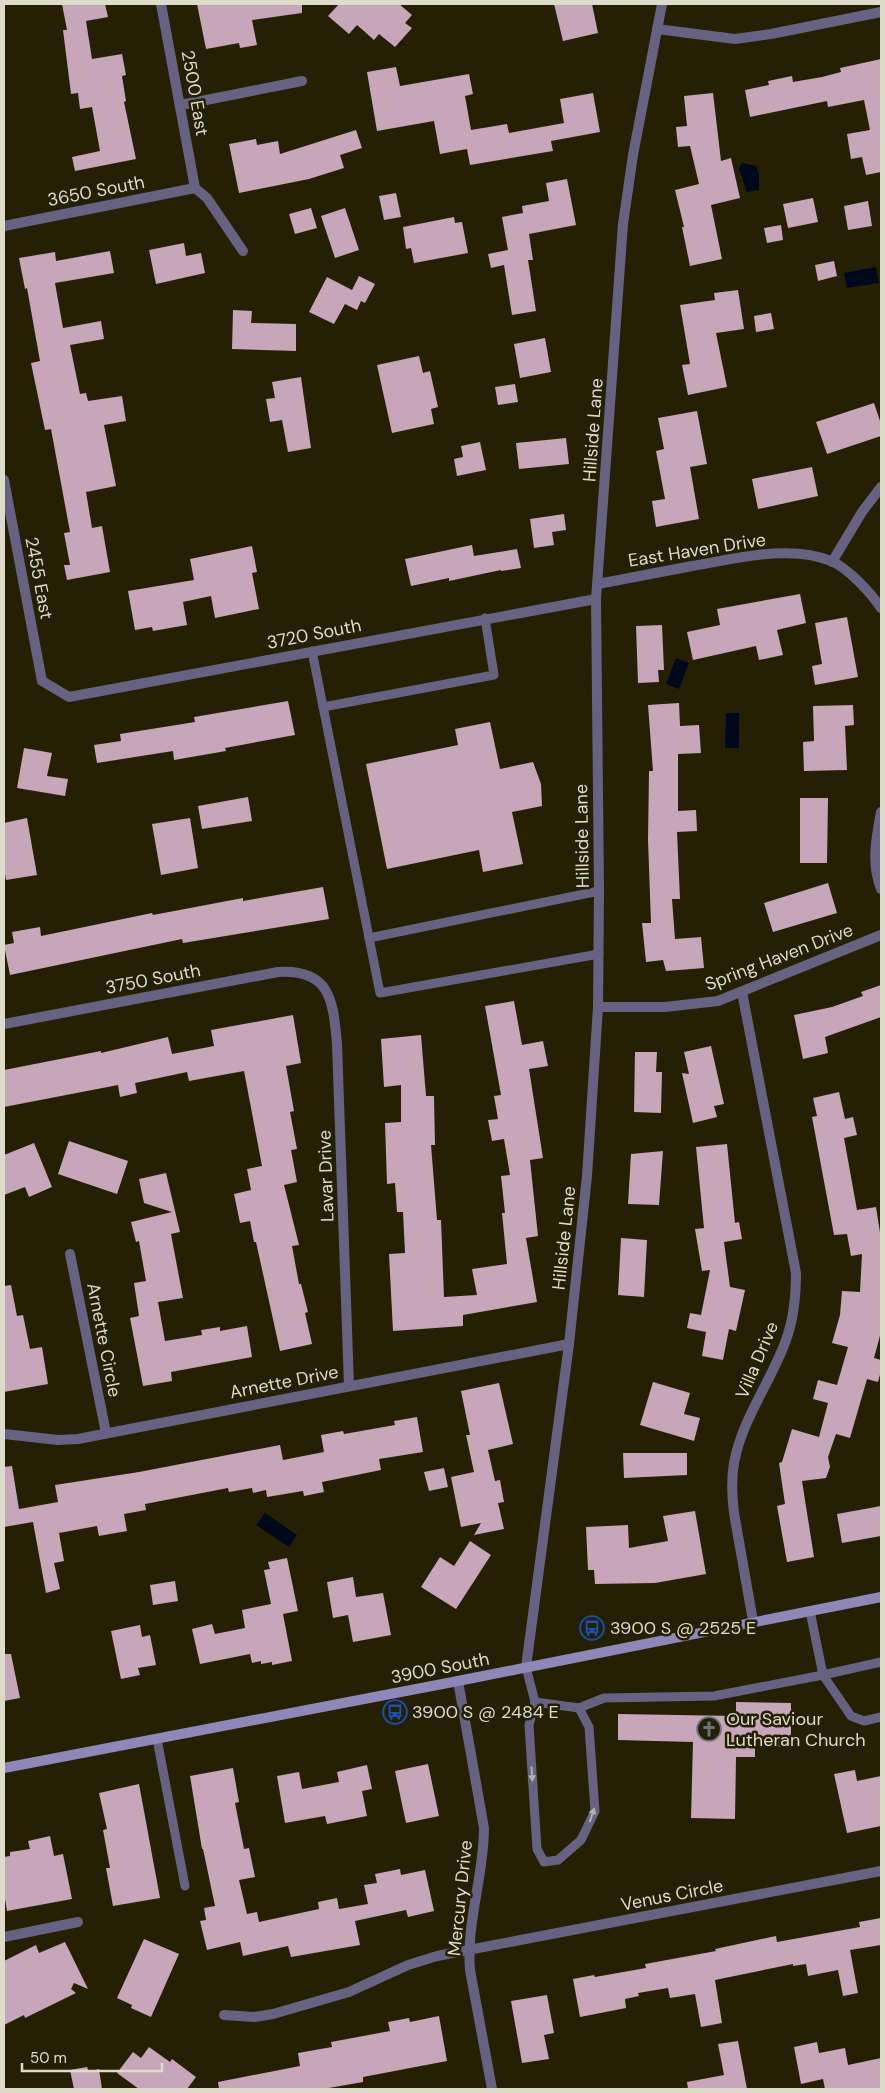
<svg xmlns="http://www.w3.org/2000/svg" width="885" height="2093" font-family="'DM Sans',sans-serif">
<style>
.water{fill:#00081c}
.building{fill:#c6a6b8}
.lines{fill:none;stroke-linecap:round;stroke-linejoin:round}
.service{stroke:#676281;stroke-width:9}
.minor{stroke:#676281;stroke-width:10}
.secondary{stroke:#9087b9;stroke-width:10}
.oneway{fill:#b4b1b0}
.labels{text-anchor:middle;stroke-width:5;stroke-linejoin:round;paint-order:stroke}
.street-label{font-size:18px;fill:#dddbca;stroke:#252004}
.poi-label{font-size:18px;fill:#dddbca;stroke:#252004;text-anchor:start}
</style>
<rect width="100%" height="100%" fill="#252004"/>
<!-- water -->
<g class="water">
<polygon points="742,163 756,166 759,173 759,190 747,192 739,169"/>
<polygon points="876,267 879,283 847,288 844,273"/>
<polygon points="676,658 689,663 679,689 666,684"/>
<polygon points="726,713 739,713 739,748 725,748"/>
<polygon points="265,1513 297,1535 289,1547 256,1525"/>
</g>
<!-- building -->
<g class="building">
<polygon points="62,4 105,4 108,17 86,21 92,59 122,54 126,75 122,76 126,101 124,102 136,159 75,171 72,157 100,151 92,107 80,109 78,93 71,94 63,30 67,30"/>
<polygon points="197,4 302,4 302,13 252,20 257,45 240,48 239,43 206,49"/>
<polygon points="339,4 399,4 412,15 405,23 412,28 395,47 379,34 374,40 357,25 349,34 328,16"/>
<polygon points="554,4 592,4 598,33 563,41"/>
<polygon points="881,59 881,172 866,175 862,157 851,159 847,134 870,130 864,100 828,107 827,101 750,117 745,90 769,85 768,81 792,76 793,82 822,77 841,72 840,68"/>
<polygon points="396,67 400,86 469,74 473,94 465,96 471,130 507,124 509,133 564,123 560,99 593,93 600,132 551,141 553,151 470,165 467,149 440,154 434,121 377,131 367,72"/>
<polygon points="713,93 721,161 731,158 740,198 711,205 722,259 690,266 682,227 684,227 675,190 699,184 690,146 678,147 676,127 687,126 684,96"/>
<polygon points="356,130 362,148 340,155 344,168 309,179 239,193 229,144 256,139 257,145 278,141 280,154"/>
<polygon points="567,179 576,225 529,234 533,260 528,260 536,311 512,315 504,265 491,268 488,254 508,250 502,217 523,213 522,206 549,201 546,183"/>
<polygon points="396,193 401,217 384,220 379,196"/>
<polygon points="813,198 818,222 788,228 783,204"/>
<polygon points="868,201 872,226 848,230 844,206"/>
<polygon points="311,208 317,228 295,234 289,214"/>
<polygon points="345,208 359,250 335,258 321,216"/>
<polygon points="454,217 455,223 462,222 468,253 414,263 411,248 406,249 403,227"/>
<polygon points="781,225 783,240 767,243 764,228"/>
<polygon points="184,243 186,256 201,253 205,273 156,284 149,250"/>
<polygon points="110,251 114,273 55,283 63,328 101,321 104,339 70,345 80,394 86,393 88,401 122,396 126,421 104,425 116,486 86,492 92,528 102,526 110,572 67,580 64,565 70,565 64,533 70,532 51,429 45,430 31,363 40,361 27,288 25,289 19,258 55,252 56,261"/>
<polygon points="834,261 837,276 818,281 815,265"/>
<polygon points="359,276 375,284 365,303 361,301 357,310 345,304 334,324 309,312 327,277 352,290"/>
<polygon points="738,290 744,329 716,333 727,387 688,395 682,365 690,364 680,305 715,300 714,293"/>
<polygon points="233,310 252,311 251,323 296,324 296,351 232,349"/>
<polygon points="771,313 774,329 756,332 754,316"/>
<polygon points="545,338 551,372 520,378 514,344"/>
<polygon points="419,356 423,373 430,371 438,407 431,409 434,424 392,433 377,365"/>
<polygon points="301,377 311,448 288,452 282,420 270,422 266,399 275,398 272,382"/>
<polygon points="515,384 518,402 498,405 495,387"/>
<polygon points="874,403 881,424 881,436 827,454 816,422"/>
<polygon points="697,411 707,464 690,467 699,519 656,527 652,501 665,499 656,451 664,449 658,418"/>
<polygon points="566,438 569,464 519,469 516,443"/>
<polygon points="480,442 486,470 457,476 454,459 463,457 461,446"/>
<polygon points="812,467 818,496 758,509 752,479"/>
<polygon points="564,514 566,530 552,532 554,545 534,548 530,519"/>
<polygon points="472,545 474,556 517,549 521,568 501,571 501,570 449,581 449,578 411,586 405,559"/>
<polygon points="252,546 257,572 252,573 259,609 215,618 211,596 183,602 187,625 153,631 152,627 135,630 128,591 194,580 190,559"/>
<polygon points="800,594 806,623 777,630 783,655 759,660 756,646 693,660 687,632 720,625 717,609"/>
<polygon points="847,617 858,677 815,685 812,666 822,664 815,623"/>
<polygon points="662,625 664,670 658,670 659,682 638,683 636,626"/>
<polygon points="288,701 295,735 225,748 226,751 174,760 173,751 97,763 94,745 121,741 120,734 195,722 194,717"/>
<polygon points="679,703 680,726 699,725 701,753 678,754 678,811 696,810 697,831 677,832 680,899 672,899 675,939 701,937 704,968 666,971 663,960 646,962 642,923 651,923 648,840 649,771 653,771 648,705"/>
<polygon points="853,705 854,725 845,726 847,770 804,771 803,742 814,741 813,706"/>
<polygon points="490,722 500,769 533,762 541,784 542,806 512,812 523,864 483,872 479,850 387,869 366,764 458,745 455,729"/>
<polygon points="24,748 52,753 47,776 68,779 65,796 17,788"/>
<polygon points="248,797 252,821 202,829 198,806"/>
<polygon points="800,798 828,798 827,863 800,863"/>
<polygon points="27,818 37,875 6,880 4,868 4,823"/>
<polygon points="190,818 198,868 161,875 152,824"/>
<polygon points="828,883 837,913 773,932 764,903"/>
<polygon points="323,887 329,919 183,943 182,939 10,975 4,945 14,943 12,932 40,927 41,936 152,913 153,915 243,898 243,901"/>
<polygon points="881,985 881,1017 825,1037 828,1053 803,1059 794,1015 832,1007 863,996 861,992"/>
<polygon points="514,1001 522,1045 543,1041 548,1066 529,1069 543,1158 530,1160 538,1236 526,1238 537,1302 463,1315 463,1326 393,1331 389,1254 405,1253 403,1212 397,1212 395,1183 387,1184 385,1123 401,1122 401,1085 384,1087 381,1039 421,1035 426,1096 434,1096 435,1145 431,1145 437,1220 441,1220 444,1297 477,1295 472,1269 507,1264 502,1213 505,1213 501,1176 510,1175 504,1139 492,1141 488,1120 498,1119 494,1096 501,1095 485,1006"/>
<polygon points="293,1015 301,1063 286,1066 294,1111 290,1112 297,1149 291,1150 297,1182 284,1185 299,1245 292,1246 299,1284 301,1284 308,1312 305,1313 312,1344 280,1351 256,1242 254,1242 250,1221 240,1223 234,1194 251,1190 247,1169 262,1166 244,1071 189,1081 187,1072 135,1083 137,1093 120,1097 118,1085 4,1107 4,1070 101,1051 101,1053 168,1037 172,1054 214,1046 211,1030"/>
<polygon points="711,1046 724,1104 714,1106 717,1117 693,1123 682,1073 689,1074 684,1052"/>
<polygon points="635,1052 657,1052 656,1072 662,1072 661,1113 634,1112"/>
<polygon points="839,1092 845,1119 853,1117 857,1135 844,1138 857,1210 876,1207 881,1239 881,1332 874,1358 881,1360 881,1371 878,1382 867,1379 850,1438 836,1434 828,1457 830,1467 826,1478 802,1481 814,1557 787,1562 777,1506 785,1504 779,1463 782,1462 792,1429 819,1437 828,1403 813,1399 818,1380 837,1385 848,1347 832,1343 840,1315 842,1291 860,1292 862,1254 851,1256 847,1234 834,1235 812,1117 817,1116 813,1098"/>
<polygon points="69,1141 128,1161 117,1194 58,1174"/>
<polygon points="34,1143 52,1187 29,1197 25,1187 4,1195 4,1155"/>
<polygon points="727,1144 735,1223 739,1222 742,1239 724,1242 730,1287 745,1290 736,1331 729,1329 723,1360 702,1356 706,1332 687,1328 690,1313 701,1315 710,1270 702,1271 695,1229 704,1228 696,1147"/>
<polygon points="663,1151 659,1205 628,1204 631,1154"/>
<polygon points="166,1173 180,1232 171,1234 183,1298 158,1302 165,1341 202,1335 201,1330 220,1327 220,1331 247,1326 252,1357 171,1372 172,1381 143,1386 130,1318 139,1316 134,1283 146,1281 139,1241 136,1242 131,1222 172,1212 144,1203 139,1179"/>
<polygon points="621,1238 647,1240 644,1297 618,1295"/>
<polygon points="11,1285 17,1316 23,1315 30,1349 42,1347 48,1384 4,1392 4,1286"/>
<polygon points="653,1382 690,1393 684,1414 700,1418 694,1441 640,1425"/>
<polygon points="499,1383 513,1444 488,1450 495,1481 500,1480 504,1502 498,1503 504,1529 474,1535 481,1523 461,1527 451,1477 474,1472 466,1435 470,1435 461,1391"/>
<polygon points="417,1417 423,1452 379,1459 381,1470 322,1482 324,1492 304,1496 303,1491 267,1497 266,1490 253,1493 252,1488 229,1492 228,1488 145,1504 146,1510 124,1514 127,1531 99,1536 97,1526 59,1533 64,1561 54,1563 60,1589 46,1593 33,1522 4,1527 4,1467 12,1466 19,1509 58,1502 55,1485 139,1472 280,1445 283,1460 324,1452 321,1435 343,1431 344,1434 395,1425 394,1421"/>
<polygon points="623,1453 687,1453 687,1475 624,1478"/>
<polygon points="444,1468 448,1487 429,1491 424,1472"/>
<polygon points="881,1506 881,1536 842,1543 837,1514"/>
<polygon points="695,1511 706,1574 655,1583 595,1584 594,1570 588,1570 586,1527 628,1525 629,1548 668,1541 663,1516"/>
<polygon points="470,1541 491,1555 456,1609 421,1587 440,1557 454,1566"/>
<polygon points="287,1558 298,1611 283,1614 292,1661 272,1665 272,1662 261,1664 261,1661 252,1663 250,1654 200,1664 192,1629 212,1624 215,1634 245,1628 242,1610 271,1604 264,1570 270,1569 268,1562"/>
<polygon points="353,1577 356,1597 383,1593 391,1635 353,1642 348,1615 333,1618 327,1582"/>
<polygon points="175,1581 178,1601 153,1605 150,1585"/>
<polygon points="140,1625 142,1637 150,1635 156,1665 138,1668 140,1675 121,1679 111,1631"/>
<polygon points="4,1654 11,1654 20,1698 4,1701"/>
<polygon points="736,1702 791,1703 791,1747 755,1746 755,1757 736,1757 735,1819 691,1818 693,1742 618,1740 618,1714 736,1716"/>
<polygon points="428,1764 439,1816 406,1823 395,1771"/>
<polygon points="367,1765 372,1789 362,1791 367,1816 327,1824 325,1816 285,1823 277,1776 299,1772 302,1789 339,1782 337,1772"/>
<polygon points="233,1768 239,1802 235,1803 244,1849 249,1848 255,1877 239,1880 247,1914 257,1912 259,1922 319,1909 318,1902 337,1898 339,1909 368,1904 364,1885 377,1883 375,1874 400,1869 401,1875 425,1870 434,1911 408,1917 406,1910 355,1921 360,1945 291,1957 288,1946 243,1956 240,1942 207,1950 200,1921 206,1920 204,1908 215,1906 203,1849 202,1849 190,1776"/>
<polygon points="855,1770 857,1781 881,1776 881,1826 847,1833 834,1774"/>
<polygon points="139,1784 160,1898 113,1906 106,1868 110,1868 103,1830 107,1829 99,1793"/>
<polygon points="50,1836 54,1856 63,1854 72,1899 7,1911 4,1893 4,1857 10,1856 10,1852 30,1849 28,1841"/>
<polygon points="881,1918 881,1945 850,1950 858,1993 843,1996 838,1970 808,1976 806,1964 793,1966 793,1964 715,1980 722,2023 701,2027 695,1994 670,1998 668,1988 638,1993 639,1996 625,1999 626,2008 580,2017 573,1979 594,1975 595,1977 646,1968 645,1964 716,1951 715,1949 776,1936 777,1942 860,1927 859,1922"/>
<polygon points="144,1939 179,1954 151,2017 131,2008 132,2005 117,1998"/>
<polygon points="65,1942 88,1989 74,1983 71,1989 76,1993 25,2018 24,2015 4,2025 4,1961 36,1945 39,1953"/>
<polygon points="547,1995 554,2033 544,2035 549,2059 522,2063 511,2001"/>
<polygon points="439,2016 447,2061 363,2077 363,2082 323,2089 219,2089 218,2082 300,2066 298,2053 332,2047 331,2042 390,2031 388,2022 409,2018 410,2022"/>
<polygon points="738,2041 747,2089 688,2089 687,2082 724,2075 718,2044"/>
<polygon points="817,2042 819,2053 845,2048 848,2065 881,2058 881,2089 825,2089 823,2079 801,2084 794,2047"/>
<polygon points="149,2047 170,2062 172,2059 196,2077 187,2089 139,2089 117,2073 133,2052 141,2058"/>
<polygon points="87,2067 89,2072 99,2069 102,2089 74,2089 70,2070"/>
</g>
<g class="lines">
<!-- service -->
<g class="service">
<polyline points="312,651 380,993 599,954"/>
<polyline points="323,707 494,675 485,618"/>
<polyline points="369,938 599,891"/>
<polyline points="881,1662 823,1675 851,1716 864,1721 881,1717"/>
<polyline points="526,1667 535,1702 529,1725 537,1849 544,1862 558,1860 581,1840 595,1811 589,1727 579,1708"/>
<polyline points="535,1702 579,1708 604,1698 714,1696 823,1675 810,1611"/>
<polyline points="157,1739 185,1886"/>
</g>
<!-- minor -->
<g class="minor">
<polyline points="161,4 195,188"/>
<polyline points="657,29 735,39 771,34 881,12"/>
<polyline points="181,105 302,81"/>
<polyline points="195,188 207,198 243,251"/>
<polyline points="4,226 195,188"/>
<polyline points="4,480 42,681 69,697 596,599"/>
<polyline points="832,562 862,512 881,487"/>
<path d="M598,584c31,-6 63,-12 94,-18 42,-7 98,-22 139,-5 17,7 40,32 50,47"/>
<path d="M881,812c-5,27 -10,51 0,77"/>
<path d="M742,992l54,281c0,23 -2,45 -10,67 -15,42 -44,79 -52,123 -3,17 -2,34 0,50l19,108"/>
<polyline points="598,1007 665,1007 718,1001 881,935"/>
<path d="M4,1024l274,-52c53,-3 55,29 59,72l12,342"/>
<polyline points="70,1254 106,1433"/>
<polyline points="4,1434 58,1440 78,1439 569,1344"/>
<polyline points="526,1667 569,1344 587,1176 598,1007 599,891 596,599 623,224 633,155 662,4"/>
<path d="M458,1681l26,147c0,48 -18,94 -14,142l22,119"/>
<polyline points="4,1937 78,1922"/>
<polyline points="224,2015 254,2017 273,2014 349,1992 408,1965 437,1956 881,1871"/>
</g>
<!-- secondary -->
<polyline class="secondary" points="4,1768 458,1681 881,1597"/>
</g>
<!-- one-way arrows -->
<defs><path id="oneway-solid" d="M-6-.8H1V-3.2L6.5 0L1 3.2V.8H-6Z" transform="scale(1.25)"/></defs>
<g class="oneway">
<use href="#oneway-solid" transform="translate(532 1774) rotate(86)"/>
<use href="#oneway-solid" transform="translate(592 1815) rotate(-71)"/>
</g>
<!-- icons -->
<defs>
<g id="bus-ring" transform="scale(1.25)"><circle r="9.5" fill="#252004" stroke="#1a4fb4" stroke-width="1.5"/><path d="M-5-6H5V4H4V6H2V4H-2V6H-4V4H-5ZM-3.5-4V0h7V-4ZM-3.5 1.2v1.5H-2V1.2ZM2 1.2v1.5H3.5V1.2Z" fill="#1a4fb4"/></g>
<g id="church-ring" transform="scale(1.25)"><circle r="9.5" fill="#252004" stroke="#6b7280" stroke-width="1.5"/><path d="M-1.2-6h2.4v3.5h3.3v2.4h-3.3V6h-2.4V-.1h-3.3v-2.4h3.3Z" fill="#6b7280"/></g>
</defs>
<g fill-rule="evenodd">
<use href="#bus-ring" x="592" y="1628"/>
<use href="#bus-ring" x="395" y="1712"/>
<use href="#church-ring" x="709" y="1729"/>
</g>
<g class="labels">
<!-- street labels -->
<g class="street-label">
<text transform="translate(195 93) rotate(80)" y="6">2500 East</text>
<text transform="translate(96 191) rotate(-11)" y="6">3650 South</text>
<text transform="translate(593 430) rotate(-86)" y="6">Hillside Lane</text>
<text transform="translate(697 550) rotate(-9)" y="6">East Haven Drive</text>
<text transform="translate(39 578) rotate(79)" y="6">2455 East</text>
<text transform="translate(314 634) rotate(-11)" y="6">3720 South</text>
<text transform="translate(582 836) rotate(-91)" y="6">Hillside Lane</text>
<text transform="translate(779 957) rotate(-21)" y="6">Spring Haven Drive</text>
<text transform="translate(153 979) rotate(-11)" y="6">3750 South</text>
<text transform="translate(326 1176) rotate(-92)" y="6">Lavar Drive</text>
<text transform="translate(564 1238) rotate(-84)" y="6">Hillside Lane</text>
<text transform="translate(104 1340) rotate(79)" y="6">Arnette Circle</text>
<text transform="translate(757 1360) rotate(-67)" y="6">Villa Drive</text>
<text transform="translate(284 1382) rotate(-11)" y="6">Arnette Drive</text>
<text transform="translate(440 1668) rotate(-11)" y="6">3900 South</text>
<text transform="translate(672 1895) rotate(-11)" y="6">Venus Circle</text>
<text transform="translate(460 1898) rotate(-84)" y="6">Mercury Drive</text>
</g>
<!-- poi labels -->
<g class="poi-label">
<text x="610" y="1634">3900 S @ 2525 E</text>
<text x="412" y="1718">3900 S @ 2484 E</text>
<text x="726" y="1725">Our Saviour<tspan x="726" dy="21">Lutheran Church</tspan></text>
</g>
</g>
<!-- border -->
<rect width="885" height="2093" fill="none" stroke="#dddbca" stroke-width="10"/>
<!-- scale -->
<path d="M22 2063v8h140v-8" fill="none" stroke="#dddbca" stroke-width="2.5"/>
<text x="30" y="2063" font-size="15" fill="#dddbca" stroke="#252004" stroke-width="4" paint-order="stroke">50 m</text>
</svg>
